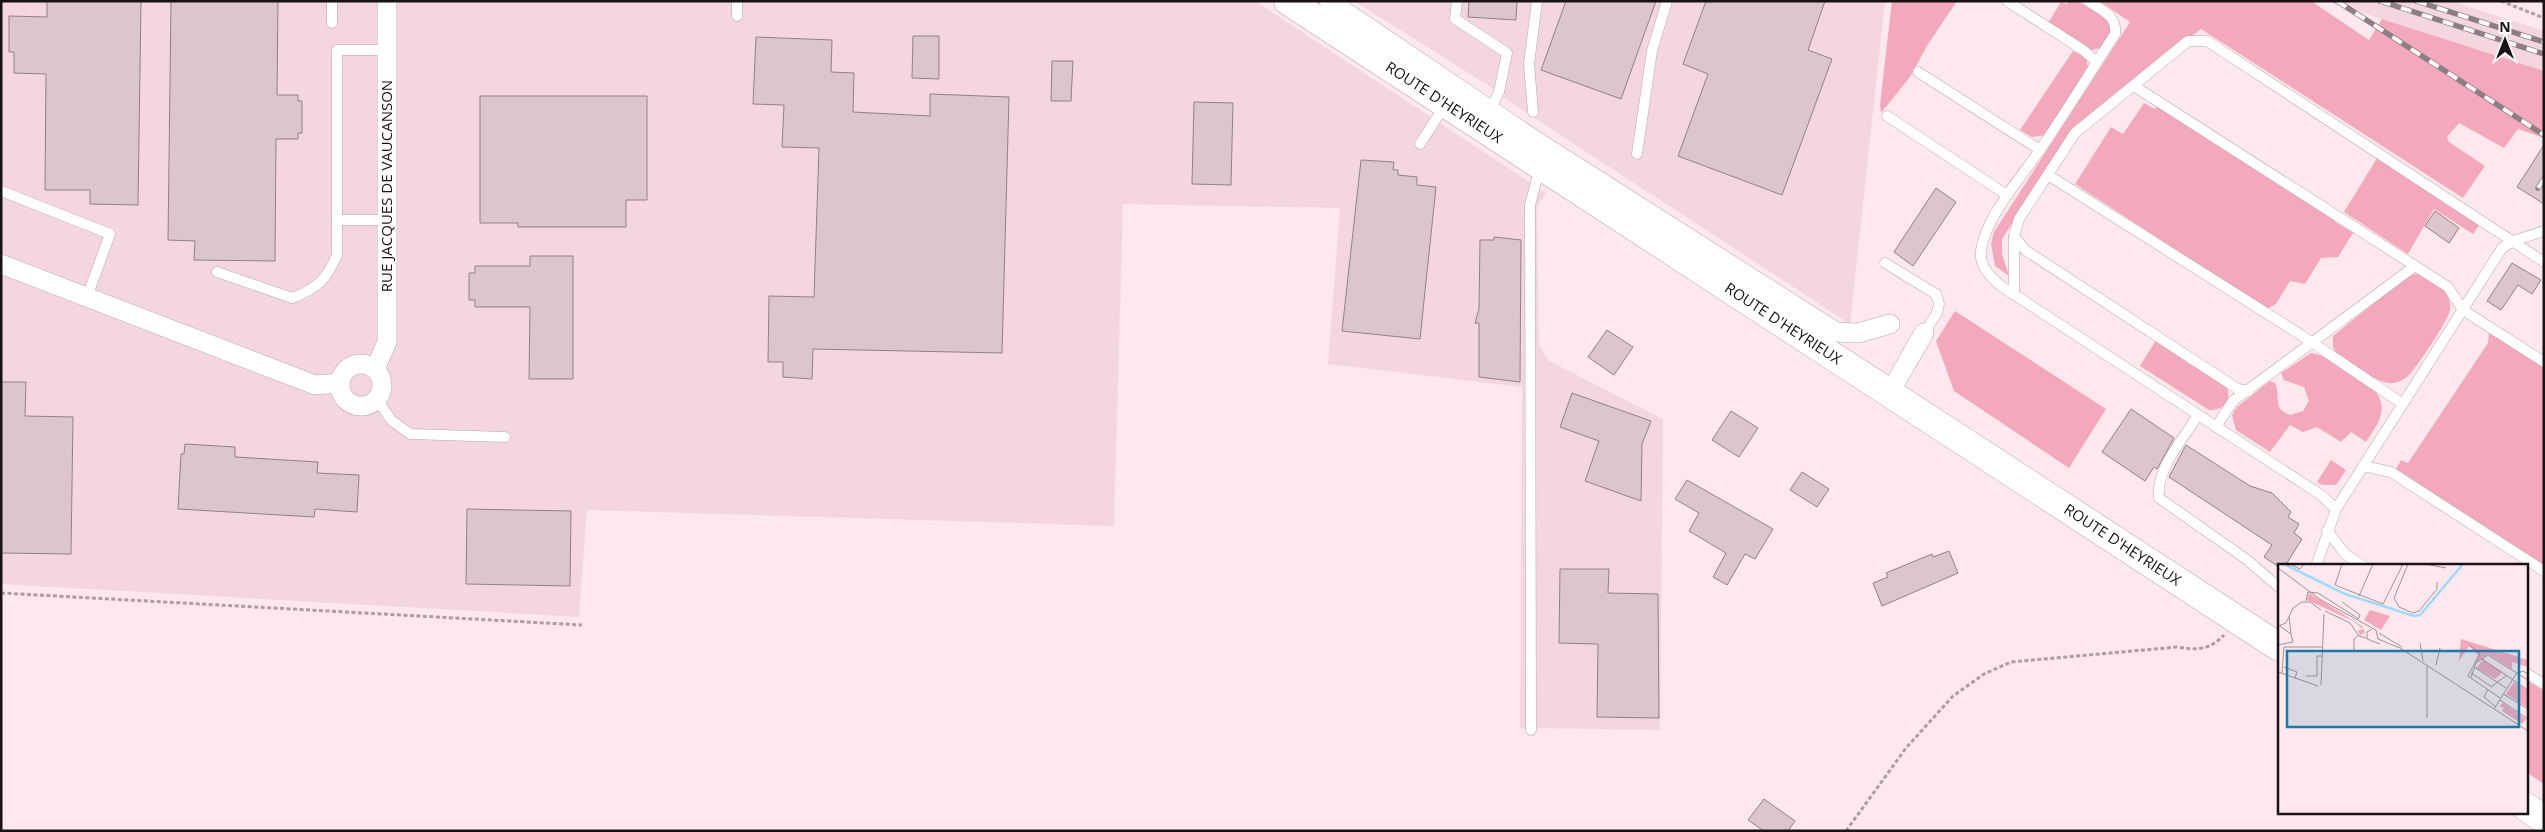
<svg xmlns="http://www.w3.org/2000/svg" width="2545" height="832" font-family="'Open Sans',sans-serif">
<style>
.built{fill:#f4d7de}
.green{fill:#f4a8bc}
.building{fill:#dbc7cb;stroke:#938085}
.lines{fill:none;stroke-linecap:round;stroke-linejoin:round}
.service-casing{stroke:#baa6ab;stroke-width:11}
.minor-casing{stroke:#baa6ab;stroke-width:20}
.primary-casing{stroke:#baa6ab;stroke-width:29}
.path{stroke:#ad9da1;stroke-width:3;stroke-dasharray:4 2.5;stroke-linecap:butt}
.service{stroke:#fff;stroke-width:10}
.minor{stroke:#fff;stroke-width:19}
.primary{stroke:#fff;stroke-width:28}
.rail-casing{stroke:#8c7e82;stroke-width:5.5}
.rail{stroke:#fffafb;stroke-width:4;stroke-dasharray:11;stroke-linecap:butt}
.labels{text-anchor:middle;stroke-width:4;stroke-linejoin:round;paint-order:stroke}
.street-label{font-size:15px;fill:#191214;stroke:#fffafb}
.inset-river{fill:none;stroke:#9edaff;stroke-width:2.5}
.inset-road{fill:none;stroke:#a29296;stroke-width:1}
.view{fill:#1d7aa7;fill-opacity:0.15;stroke:#1d7aa7;stroke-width:2.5}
.inset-edge{fill:none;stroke:#191214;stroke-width:2.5}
</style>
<rect width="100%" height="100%" fill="#fde8ed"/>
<!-- built -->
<g class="built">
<polygon points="1,1 1255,1 1546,193 1537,208 1539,345 1549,361 1663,419 1660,730 1520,728 1522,387 1328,364 1340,208 1123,204 1114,526 587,510 579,617 1,584"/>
<polygon points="1354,1 1885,1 1850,324 1510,102 1486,84"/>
<polygon points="2326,1 2451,1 2544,31 2544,71"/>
</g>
<!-- green -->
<g class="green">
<polygon points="1892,1 1957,1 1927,46 1910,77 1881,113 1880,105"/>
<polygon points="2070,1 2078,1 2109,21 2112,32 2104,47 2092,50 2085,47 2048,23 2061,2 2067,4"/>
<polygon points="2099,1 2311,1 2369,40 2382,19 2544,71 2544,138 2518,129 2504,148 2459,123 2447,137 2449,142 2485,166 2463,198 2201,29 2072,131 2002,239 2002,254 2009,276 1995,266 1991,244 1994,232 2130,22"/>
<polygon points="2073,51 2086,58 2088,67 2047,135 2032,137 2020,130"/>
<polygon points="2144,103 2155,109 2160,103 2336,217 2335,222 2353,233 2338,257 2321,258 2305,284 2290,281 2276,304 2267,309 2075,184 2111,127 2123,134"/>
<polygon points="2379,155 2481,222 2473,234 2434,209 2408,254 2344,212"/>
<path d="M2416,274c15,3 37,18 34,36 -2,11 -32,55 -41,65 -5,5 -13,9 -20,8 -14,-1 -42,-22 -53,-30l-3,-6v-11l75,-60z"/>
<polygon points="1955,311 2106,409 2069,468 1954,391 1936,341"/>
<polygon points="2489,332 2544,367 2544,565 2396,469 2401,460 2408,463 2488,343"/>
<path d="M2156,340l71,47c5,14 -4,24 -18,23l-69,-44z"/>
<path d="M2311,353l12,3 53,36c13,19 1,33 -10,50l-15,-10 -10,10 -24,-15 -14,5 -13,-7 -20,27 -34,-22 -4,-15 5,-8 33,-26 5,2c6,13 -3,26 15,32l13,-4 6,-10 -5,-14 -20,-7 -3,-7z"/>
<polygon points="2331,460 2346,470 2336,485 2322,485 2317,482"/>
<polygon points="2526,680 2544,691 2544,784 2526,772"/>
</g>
<!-- building -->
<g class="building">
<polygon points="47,1 141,1 138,205 90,204 90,190 45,190 46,74 14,73 14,52 9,52 9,16 47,17"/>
<polygon points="171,1 278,1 277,95 298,95 298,101 302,101 302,133 298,133 298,139 276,139 275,261 194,260 195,241 168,240"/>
<polygon points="1469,1 1517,1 1516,20 1468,17"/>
<polygon points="1566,1 1656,1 1621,99 1541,70"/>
<polygon points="1706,1 1825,1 1808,50 1832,59 1782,195 1678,156 1708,74 1683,64"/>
<polygon points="913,36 939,36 939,79 912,78"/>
<polygon points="756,37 832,40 831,72 854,73 853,112 930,116 930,94 1009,97 1002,353 813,349 812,379 783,377 783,362 768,362 769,296 814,297 819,148 782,147 784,105 753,104"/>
<polygon points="1052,61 1073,61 1071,101 1051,101"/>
<polygon points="480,96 647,96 647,200 626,200 626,227 518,227 518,223 480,223"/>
<polygon points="1194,102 1233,103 1231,185 1192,184"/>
<polygon points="2544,145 2544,204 2517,187"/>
<polygon points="1361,160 1394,162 1393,170 1398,170 1398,175 1417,177 1417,185 1436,187 1420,339 1342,331"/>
<polygon points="1936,188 1956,202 1913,266 1894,252"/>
<polygon points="2435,211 2459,228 2449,243 2425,226"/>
<polygon points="1494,237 1521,240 1520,382 1479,377 1479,323 1475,323 1479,309 1480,240 1494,240"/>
<polygon points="530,256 573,256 573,379 529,379 530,307 475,307 475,300 469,300 469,273 475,273 475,266 530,266"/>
<polygon points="2512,263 2541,280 2532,294 2518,285 2501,310 2487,301"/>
<polygon points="1607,330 1633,347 1614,375 1588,357"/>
<polygon points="1,382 26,382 25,416 73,417 71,554 1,553"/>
<polygon points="1572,393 1651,421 1642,444 1641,501 1585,481 1599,441 1560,427"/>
<polygon points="2131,409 2174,438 2157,469 2154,467 2145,481 2102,452"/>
<polygon points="1731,411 1758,428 1739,457 1712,440"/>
<polygon points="185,444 235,447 235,457 318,462 317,473 359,475 357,512 315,509 314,517 178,509 181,454 184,454"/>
<polygon points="2186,445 2250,486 2272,493 2291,512 2288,517 2299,524 2294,533 2302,539 2285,566 2279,567 2264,557 2272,545 2169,477"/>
<polygon points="1802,472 1829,489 1817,507 1790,490"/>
<polygon points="1687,480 1773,529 1755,559 1745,554 1727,585 1713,577 1726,553 1689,531 1699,513 1675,499"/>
<polygon points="467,509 571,511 570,586 466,584"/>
<polygon points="1949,551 1958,573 1882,606 1873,583 1888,577 1886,573 1932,554 1933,557"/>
<polygon points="1560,569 1609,569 1608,593 1658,594 1659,718 1597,717 1598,644 1559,643"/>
<polygon points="1764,799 1795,821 1788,831 1764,831 1748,820"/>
</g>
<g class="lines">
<!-- service casing -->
<g class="service-casing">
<g id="service">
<polyline points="332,1 332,23"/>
<polyline points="1457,1 1455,19 1507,53 1499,92 1490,110"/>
<polyline points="2007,1 2083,50 2097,62"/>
<path d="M2088,1c14,10 29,14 27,33 -25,39 -49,78 -75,116 -19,27 -55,68 -59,101 -2,16 10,26 20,35l320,209 15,14"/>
<polyline points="737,16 737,1"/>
<polyline points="1918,72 2040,150"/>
<polyline points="2134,86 2448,287 2463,310 2544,362"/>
<polyline points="1533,112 1529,64 1537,1"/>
<polyline points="1887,116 2007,195"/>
<polyline points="1420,144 1445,105"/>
<polyline points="1637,154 1652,51 1667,1"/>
<polyline points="2048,175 2301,335 2403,404"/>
<polyline points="1,191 110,234 87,297"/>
<polyline points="337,220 387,220"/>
<polyline points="2014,236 2025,250 2238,389 2249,391"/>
<polyline points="1885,263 1936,294 1939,304 1937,313 1924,333"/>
<path d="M217,272l75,26c26,-10 34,-18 45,-43v-205h50"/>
<polyline points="2014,294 2014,236 2019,219 2075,133 2188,41 2207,41 2544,262"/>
<polyline points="377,399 391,420 410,434 505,437"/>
<path d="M2198,415c-15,25 -42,53 -39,83l87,61 33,28"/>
<polyline points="2216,427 2233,401 2415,266"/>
<polyline points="2363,466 2391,472 2544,571"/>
<polyline points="2327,530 2345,554 2363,566"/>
<polyline points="2316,566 2336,509 2502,248 2513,241 2544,231"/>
<polyline points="2526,673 2544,684"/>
<polyline points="1531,730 1530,205 1540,167"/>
</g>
</g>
<!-- minor casing -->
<g class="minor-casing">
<g id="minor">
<polyline points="1329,1 1533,139 1836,332 1858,333 1890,324"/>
<polyline points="1,264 315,385 340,383"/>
<circle cx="361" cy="385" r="21"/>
<polyline points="375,369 387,342 387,1"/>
<polyline points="1890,392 1924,333"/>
</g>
</g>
<!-- primary casing -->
<g class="primary-casing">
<g id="primary">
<path id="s1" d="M1288,1l991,646"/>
<polyline points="2526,807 2544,819"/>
</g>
</g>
<!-- path -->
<g class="path">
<polyline points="2501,1 2544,18"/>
<polyline points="1,593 582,625"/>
<path d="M1846,831l60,-83 47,-52 31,-22 27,-12 166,-15c19,3 32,4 47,-12"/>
</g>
<!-- service -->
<use href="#service" class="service"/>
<!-- minor -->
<use href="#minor" class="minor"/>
<!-- primary -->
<use href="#primary" class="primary"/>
<!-- rail casing -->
<g class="rail-casing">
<g id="rail">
<polyline points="2337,1 2544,135"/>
<polyline points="2380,1 2544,54"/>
<polyline points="2416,1 2544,42"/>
<polyline points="2538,188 2544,179"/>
</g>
</g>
<!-- rail -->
<use href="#rail" class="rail"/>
</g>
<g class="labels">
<!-- street labels -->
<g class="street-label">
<text dy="5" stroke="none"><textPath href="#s1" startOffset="186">ROUTE D'HEYRIEUX</textPath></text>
<text transform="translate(387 186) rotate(-90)" y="5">RUE JACQUES DE VAUCANSON</text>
<text dy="5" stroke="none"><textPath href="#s1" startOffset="591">ROUTE D'HEYRIEUX</textPath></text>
<text dy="5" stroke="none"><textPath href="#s1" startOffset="996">ROUTE D'HEYRIEUX</textPath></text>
</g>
</g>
<!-- overview -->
<g transform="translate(2278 564)">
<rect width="250" height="250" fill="#fde8ed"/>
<path d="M31,29l53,33 3,7 -5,2 -2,-4 5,-2 -10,-8 -46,-21zM92,46l20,6 -9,14 -17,-10zM183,75l67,21v7l-16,-5v7l-24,-15 -12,9 2,-8 -9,-9 -10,15zM205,96l19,12 -1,2 -6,5 -19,-11zM236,118l14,8v18l-22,-14zM225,139l23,16 -4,5 -20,-13 2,-3 -5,-2z" fill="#f4a8bc"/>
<path class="inset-river" d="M6,0l61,30 69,22 6,-1 43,-51"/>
<path class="inset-road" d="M12,0l10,5 4,-5M64,0l-7,21 48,19 20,-40M130,0l-14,34 5,9 14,6 6,-2 18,-22v-7M147,0l21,4M0,4l43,32 55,30 2,9M81,32l14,-32M28,37l2,-9 10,1 41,26M64,38l18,13 -1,3M47,47l25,12 9,13 7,2M11,53l2,17M0,62l8,-3 7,-15 9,-6h8l11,8M94,65l-5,3v7l13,5M101,69l23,14M100,75l22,9 128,83M142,79l3,18M0,81l15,-3 -2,-8 -11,-8M191,81l11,8 -12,23 32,22M76,88v-13l5,-4M204,95l46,31M158,101l4,-17M6,103l13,5 -2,6M196,103l32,21M0,108l40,14M4,109l2,-26h38M193,109l21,14M28,112h11v-20h5M193,113l5,-14 12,-8 40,25M43,121l3,-71M213,123l16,-12M210,125l-4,8 12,10M225,130l25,15M222,136l28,19M216,145l22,-35 7,-3 5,3M149,154v-52"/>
<path class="view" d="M9,87h232v76h-232z"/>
<rect width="250" height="250" class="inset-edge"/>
</g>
<!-- border -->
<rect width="2545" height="832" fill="none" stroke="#191214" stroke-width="5"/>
<!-- north arrow -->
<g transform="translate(2505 40)" stroke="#fffafb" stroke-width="4" paint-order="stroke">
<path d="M0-4L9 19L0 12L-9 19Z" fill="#191214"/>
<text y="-8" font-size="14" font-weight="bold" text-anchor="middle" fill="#191214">N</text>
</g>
</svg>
